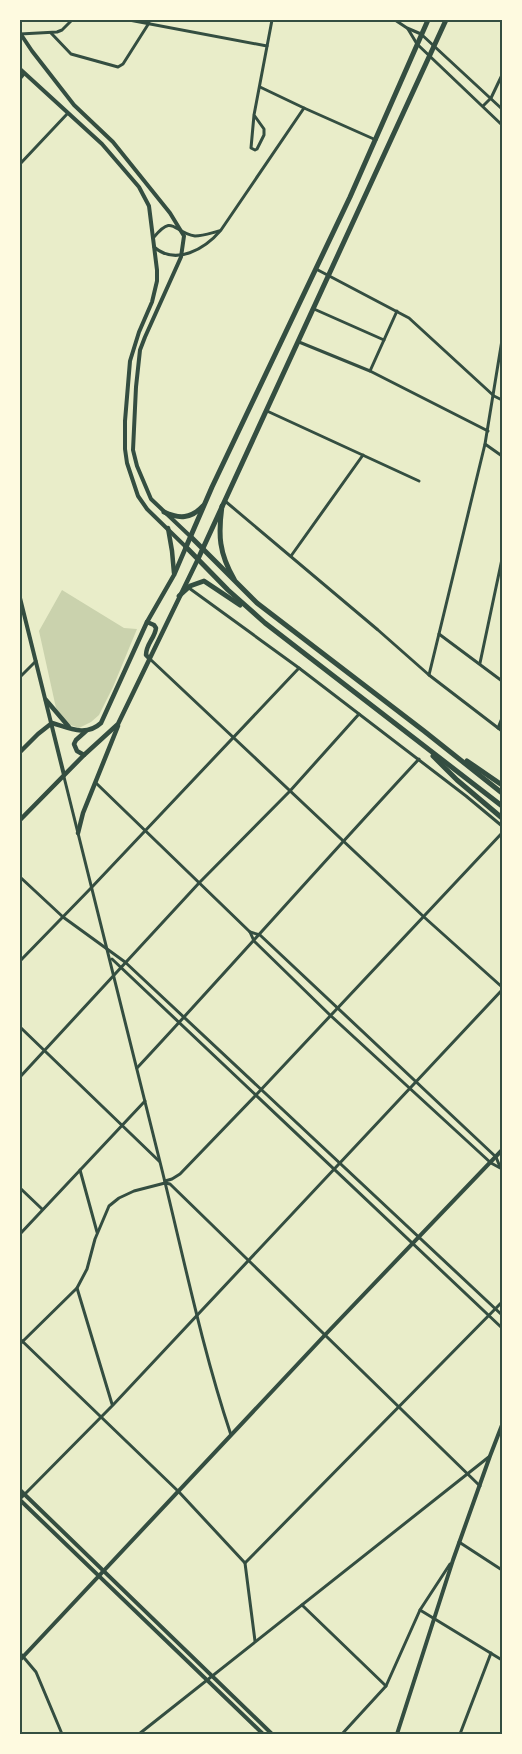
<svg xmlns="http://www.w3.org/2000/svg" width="522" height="1754" font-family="'Source Sans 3',sans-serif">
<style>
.green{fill:#cad2ad}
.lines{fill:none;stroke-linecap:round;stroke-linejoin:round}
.minor{stroke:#344e41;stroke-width:3}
.tertiary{stroke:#344e41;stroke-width:4}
.secondary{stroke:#344e41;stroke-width:4.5}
.primary{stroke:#344e41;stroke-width:5}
.trunk{stroke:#344e41;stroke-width:5}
.neatline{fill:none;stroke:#344e41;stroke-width:2}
</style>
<rect width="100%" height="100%" fill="#e9edc9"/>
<!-- green -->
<polygon class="green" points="62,590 124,628 137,629 113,687 99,715 91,722 79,728 68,724 56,708 39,631"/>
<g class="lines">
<!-- minor -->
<g class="minor">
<polyline points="129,20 267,46"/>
<polyline points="395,20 407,28 421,34 502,109"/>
<polyline points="408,29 417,44 502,125"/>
<polyline points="51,33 71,54 118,67 123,64 149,23"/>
<polyline points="20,34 57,32 62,30 72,20"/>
<polyline points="20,79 24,74"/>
<polyline points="260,87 304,108 376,140"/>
<polyline points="483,106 491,98 502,75"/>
<polyline points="254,115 264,129 264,135 257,149 255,150 251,148 254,115 272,20"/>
<polyline points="20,164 68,113"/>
<path d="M154,237c20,-24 19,-4 41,-1 8,0 16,-3 24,-5"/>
<path d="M154,247c22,19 51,2 67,-17l83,-122"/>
<polyline points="316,269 409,318 494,396 502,400"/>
<polyline points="314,309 384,340"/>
<polyline points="299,342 370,371 488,431"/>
<polyline points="370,371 397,311"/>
<polyline points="267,411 419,481"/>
<polyline points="485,444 502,456"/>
<polyline points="225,501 378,630 429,675 502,731"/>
<polyline points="291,556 363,455"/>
<polyline points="189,588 299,668 466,796 502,826"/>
<polyline points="439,634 502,681"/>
<polyline points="150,659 424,917 502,987"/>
<polyline points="480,663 502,559"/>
<polyline points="429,675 485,444 502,340"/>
<polyline points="20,677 36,661"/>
<polyline points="498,728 502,718"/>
<path d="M64,777c33,131 66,262 98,393 22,89 40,178 69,265"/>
<polyline points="96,783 250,932 254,941 331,1016 491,1163 502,1169"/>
<polyline points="20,877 63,917 125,962 502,1315"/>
<polyline points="250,932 260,935 496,1157 500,1167"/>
<polyline points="112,959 502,1328"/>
<polyline points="20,961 92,887 299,668"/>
<polyline points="20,1027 159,1161"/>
<path d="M137,1068c95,-102 187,-207 282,-309"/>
<polyline points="20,1077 199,883 290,791 359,714"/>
<polyline points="80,1170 97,1232"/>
<polyline points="165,1181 172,1179 180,1174 256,1095 502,833"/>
<polyline points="20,1188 42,1209"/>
<polyline points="20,1234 145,1101"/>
<polyline points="77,1288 112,1404"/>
<polyline points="20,1339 179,1492 245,1563 255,1641"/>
<polyline points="20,1344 77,1288 87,1269 95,1239 109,1206 119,1198 134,1191 165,1183 170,1184 480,1486"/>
<polyline points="20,1499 113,1405 502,990"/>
<polyline points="459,1542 502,1570"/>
<polyline points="245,1563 502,1302"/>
<polyline points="302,1605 386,1686"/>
<polyline points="420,1610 502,1660"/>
<polyline points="20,1653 36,1672 62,1734"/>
<polyline points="139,1734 490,1456"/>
<polyline points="342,1734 386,1686 420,1610 450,1564"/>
<polyline points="460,1734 491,1653"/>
</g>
<!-- tertiary -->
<g class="tertiary">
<polyline points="20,33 32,51 74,105 113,142 170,213 184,236 181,257 145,337 140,350 136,387 133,450 137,466 151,499 190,536"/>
<polyline points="20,69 102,144 139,187 149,206 157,270 157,281 152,302 139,332 130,361 125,421 125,449 127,463 138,496 147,509 186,547"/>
<polyline points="20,598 64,775"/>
<polyline points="20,1490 272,1734"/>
<polyline points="20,1500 263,1734"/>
<polyline points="20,1660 324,1336 502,1150"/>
<polyline points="397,1734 453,1560 490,1456 502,1425"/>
</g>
<!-- secondary -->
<g class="secondary">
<polyline points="168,528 172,551 174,573"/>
<path d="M147,622l7,3 2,3c-1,10 -10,16 -10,27l3,3"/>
<polyline points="46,700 69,727"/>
<path d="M20,752l18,-18 14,-11c17,5 34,14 49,0l46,-101 27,-47 12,-28"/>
<polyline points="84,755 77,751 74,744 76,740 86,731"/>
<polyline points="20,820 84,755 118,724 198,559"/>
<polyline points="78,833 83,813 118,726"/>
</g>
<!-- primary -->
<g class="primary">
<path d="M164,512c15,7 27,7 39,-6"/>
<polyline points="186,547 212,487 350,197 428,20"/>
<polyline points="198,559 446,20"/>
</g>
<!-- trunk -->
<g class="trunk">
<path d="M222,506c-4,29 -3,47 12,73"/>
<polyline points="191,537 257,603 424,731 502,793"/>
<polyline points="186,547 228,590 265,623 502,806"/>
<polyline points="179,596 190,586 204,581 240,605"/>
<polyline points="433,756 457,780 502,818"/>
<polyline points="467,761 502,785"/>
</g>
</g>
<!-- border -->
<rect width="522" height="1754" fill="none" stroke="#fefae0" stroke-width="42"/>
<rect x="21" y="21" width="480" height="1712" class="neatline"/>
</svg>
